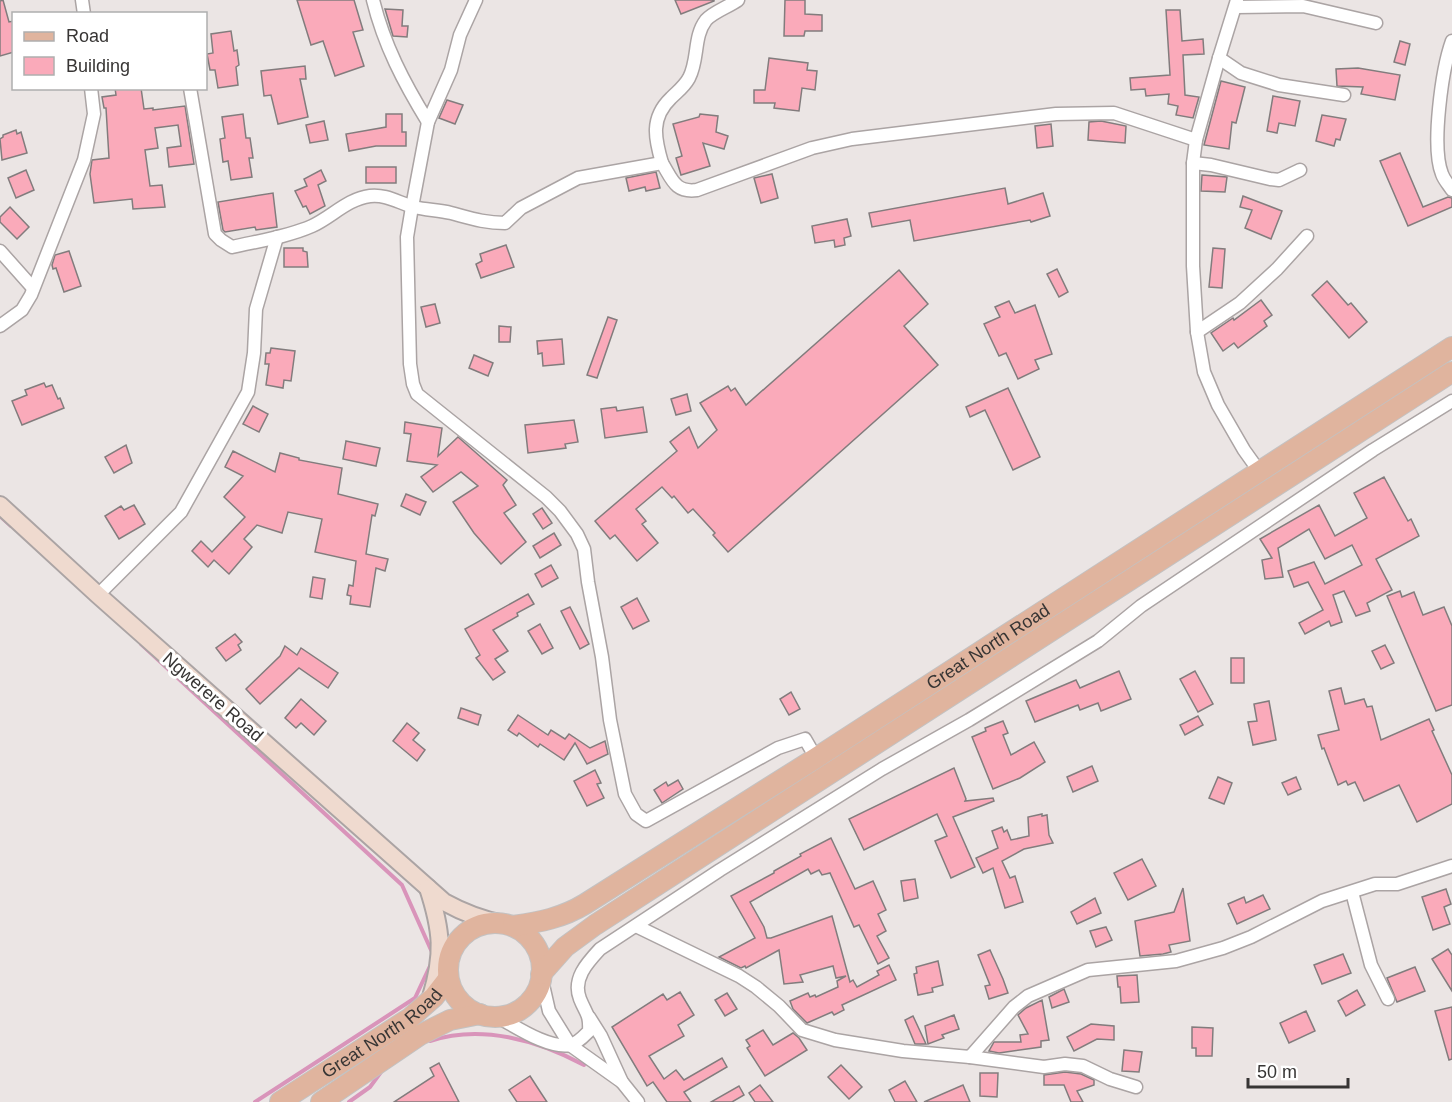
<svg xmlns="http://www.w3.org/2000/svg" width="1452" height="1102" font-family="Arial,sans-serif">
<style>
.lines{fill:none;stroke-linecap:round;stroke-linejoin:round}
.stream{stroke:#d994ba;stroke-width:4}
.building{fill:#faaaba;stroke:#827c7d;stroke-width:1.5}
.minor-casing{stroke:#aba4a4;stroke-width:15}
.secondary-casing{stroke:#aba4a4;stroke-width:20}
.primary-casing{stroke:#c3c2c2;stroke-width:22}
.minor{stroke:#fff;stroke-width:12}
.secondary{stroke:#efdacf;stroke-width:16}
.primary{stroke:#e0b49e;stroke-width:20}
.labels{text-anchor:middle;stroke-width:6;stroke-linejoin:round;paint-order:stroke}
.street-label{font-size:18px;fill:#373534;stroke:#fff}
</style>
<rect width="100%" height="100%" fill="#ebe5e4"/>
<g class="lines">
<!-- stream -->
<g class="stream">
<polyline points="0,516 11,526"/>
<polyline points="141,644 402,885 431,950"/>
<path d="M430,1041c51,-17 107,-1 154,24"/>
<polyline points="255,1102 415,998 430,966"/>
<polyline points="349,1102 370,1087 381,1072"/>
</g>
</g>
<!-- building -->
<g class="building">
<polygon points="3,0 9,22 14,21 14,52 0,56 0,1"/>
<polygon points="297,0 354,0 363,30 353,32 364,66 335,76 323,41 311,45"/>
<polygon points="675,0 714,0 714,1 681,14"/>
<polygon points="785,0 805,0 805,14 822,15 822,31 805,31 804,36 784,36"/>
<polygon points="385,9 403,10 402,26 408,26 407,37 393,36"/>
<polygon points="1166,10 1180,10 1182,41 1203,39 1204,54 1183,55 1185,95 1199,97 1193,118 1176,115 1178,106 1168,104 1169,94 1146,96 1145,89 1131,90 1130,78 1170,75"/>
<polygon points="231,31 234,51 237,50 239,65 236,67 238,85 218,88 215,70 210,70 207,54 213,53 211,34"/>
<polygon points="1400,41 1410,44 1405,65 1394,62"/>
<polygon points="769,58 808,63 807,70 817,71 815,90 802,88 799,111 774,108 775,103 754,103 754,90 765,90"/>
<polygon points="305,66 306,79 300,79 308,117 278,124 271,95 264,96 261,71"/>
<polygon points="1358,68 1400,75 1395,100 1361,94 1363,87 1337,86 1336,69"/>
<polygon points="1221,81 1245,87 1236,123 1232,122 1229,149 1204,145"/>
<polygon points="115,88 141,88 144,109 153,108 153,110 185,106 194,164 169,167 167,148 181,146 178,125 155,128 158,148 145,150 150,186 162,185 165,207 133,209 132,199 94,203 90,174 92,160 109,158 106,108 104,108 102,97 116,95"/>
<polygon points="1273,96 1300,101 1295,126 1279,123 1277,133 1267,131"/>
<polygon points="447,100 463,105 455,124 439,118"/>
<polygon points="243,114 246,138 250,138 253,158 249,158 252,177 231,180 228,161 223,162 220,139 225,138 222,117"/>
<polygon points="386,114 402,114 402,132 406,132 406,146 376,146 349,151 346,134 386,127"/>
<polygon points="700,114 718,116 716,132 728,136 724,149 703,143 710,166 681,175 676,158 682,156 673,124 699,117"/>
<polygon points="1322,115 1346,119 1340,140 1336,139 1334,146 1316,141"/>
<polygon points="324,121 328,140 310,143 306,125"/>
<polygon points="1101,121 1126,126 1125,143 1088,140 1089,122"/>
<polygon points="1051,124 1053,146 1037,148 1035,126"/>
<polygon points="16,130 17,134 21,132 27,153 2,160 0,139 3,137 3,135"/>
<polygon points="1400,153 1423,207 1448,197 1452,198 1452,207 1408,226 1380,161"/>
<rect x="366" y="167" width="30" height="16"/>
<polygon points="26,170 34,190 16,198 8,178"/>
<polygon points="321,170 326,181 318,185 325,206 310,214 306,206 303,207 295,191 307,186 304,179"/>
<polygon points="656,172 660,188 646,191 645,187 629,191 626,178"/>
<polygon points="772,174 778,198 761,203 754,178"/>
<polygon points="1202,175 1227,177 1225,192 1201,191"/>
<polygon points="1005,188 1008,204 1043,193 1050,216 1031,222 1030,220 914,241 910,220 872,227 869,213"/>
<polygon points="273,193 277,227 256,230 255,227 225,232 223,230 218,202"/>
<polygon points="1243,196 1282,211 1271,239 1245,228 1252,210 1240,207"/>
<polygon points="10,207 29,227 17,239 0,222 0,217"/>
<polygon points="847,219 851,236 844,238 845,245 835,247 834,240 815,243 812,226"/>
<polygon points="506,245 514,267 481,278 476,264 482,261 480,254"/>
<polygon points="284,248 303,248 303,251 307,252 308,267 284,267"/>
<polygon points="1213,248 1225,249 1222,288 1209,287"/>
<polygon points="69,251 81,286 64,292 56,268 53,269 52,265 55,255"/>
<polygon points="1057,269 1068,292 1059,297 1047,274"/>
<polygon points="899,270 928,304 904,326 938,365 728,552 713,535 715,533 693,509 688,513 674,496 672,498 662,487 636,509 646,521 642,524 658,543 637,561 615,535 610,539 595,521 677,451 670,442 689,427 698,448 717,430 700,403 728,386 731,391 735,388 746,405"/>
<polygon points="1327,281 1348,305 1351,303 1367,322 1349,338 1312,295"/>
<polygon points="1261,300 1272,315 1264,321 1267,326 1238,348 1234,343 1223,351 1211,333 1233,318 1234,320"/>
<polygon points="1009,301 1015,313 1035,305 1052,354 1035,360 1039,369 1018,379 1006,353 999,356 984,324 1000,317 995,307"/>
<polygon points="435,304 440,323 426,327 421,307"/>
<polygon points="608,317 617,320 597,378 587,375"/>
<polygon points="499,326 511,327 510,342 499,342"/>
<polygon points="562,339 564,364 543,366 542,353 538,354 537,341"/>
<polygon points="271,348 295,351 291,381 284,380 283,388 266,385 269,364 265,364 266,353 270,353"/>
<polygon points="474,355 493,363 488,376 469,368"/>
<polygon points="44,383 46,387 52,385 58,399 60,398 64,408 22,425 12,401 27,395 25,390"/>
<polygon points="1008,388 1040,457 1013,470 985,410 970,417 966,407"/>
<polygon points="687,394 691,411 676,415 671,399"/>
<polygon points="253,406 268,414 259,432 243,424"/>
<polygon points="616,407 617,411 643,407 647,432 605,438 601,409"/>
<polygon points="574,420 578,442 565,444 566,448 528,453 525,425"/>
<polygon points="405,422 442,428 438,456 458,437 507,480 503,485 516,505 504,513 526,542 501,564 474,533 453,502 478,486 461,472 433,492 421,477 437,465 407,461 411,434 404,433"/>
<polygon points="346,441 380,448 376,466 343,459"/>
<polygon points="126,445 132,463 114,473 105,457"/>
<polygon points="233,451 275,472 280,453 299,458 299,460 342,468 338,494 378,504 375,516 372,515 366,554 388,559 385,571 376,568 370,607 350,604 351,596 347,595 349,585 353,586 356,561 315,552 322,519 288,512 282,533 257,525 244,539 252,547 229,574 214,560 208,567 192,551 201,541 212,552 245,517 224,497 243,476 225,467"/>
<polygon points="1384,477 1408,521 1411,519 1419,536 1376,559 1392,590 1367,603 1370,611 1356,616 1344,591 1333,595 1342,622 1331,626 1329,621 1305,634 1299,623 1323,610 1308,582 1294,587 1288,571 1314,562 1325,584 1362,565 1352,545 1325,559 1309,529 1278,548 1283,577 1265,579 1262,560 1272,558 1260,539 1319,505 1335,536 1367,518 1354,493"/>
<polygon points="406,494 426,502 420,515 401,506"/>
<polygon points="134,505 145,524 119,539 105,516 121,506 124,510"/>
<polygon points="542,508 552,523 543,529 533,514"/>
<polygon points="554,533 561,545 540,558 533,546"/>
<polygon points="551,565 558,578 542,587 535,574"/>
<polygon points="313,577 325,579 322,599 310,597"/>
<polygon points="1400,591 1402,597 1414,592 1423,615 1444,607 1452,626 1452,705 1436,711 1387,596"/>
<polygon points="528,594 534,604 517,613 518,616 493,630 508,651 495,659 505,672 493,680 476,658 480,655 465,629"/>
<polygon points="637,598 649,621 633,629 621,607"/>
<polygon points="570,607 589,644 580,649 561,611"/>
<polygon points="540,624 553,648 542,654 528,631"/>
<polygon points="235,634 242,642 238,645 241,650 226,661 216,648"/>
<polygon points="1385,645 1394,663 1381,669 1372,651"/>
<polygon points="285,646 297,655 301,648 338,673 328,688 299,668 260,704 246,689 280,656"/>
<rect x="1231" y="658" width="13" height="25"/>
<polygon points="1119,671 1131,699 1101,711 1098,703 1080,710 1078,705 1035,722 1026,701 1076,680 1080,688"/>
<polygon points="1195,671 1213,704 1198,712 1180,679"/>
<polygon points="1341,688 1345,704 1364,699 1367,707 1372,706 1381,740 1429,719 1434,730 1432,731 1452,775 1452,804 1417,822 1399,785 1364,801 1355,782 1348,785 1346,781 1338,785 1324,748 1322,749 1318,735 1339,730 1329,691"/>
<polygon points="791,692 800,709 789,715 780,699"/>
<polygon points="301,699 326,721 314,735 301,723 296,728 285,718"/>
<polygon points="1269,701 1276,740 1253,745 1248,722 1257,721 1254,704"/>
<polygon points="461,708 481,715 478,725 458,718"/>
<polygon points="518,715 548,735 551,730 565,739 569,734 590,748 605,741 608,754 587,764 575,743 564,760 540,744 538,747 519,733 517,736 508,730"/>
<polygon points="1198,716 1203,725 1185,735 1180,725"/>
<polygon points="1003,721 1008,733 1003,735 1011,755 1034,742 1045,762 1020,778 993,789 972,737 986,731 985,728"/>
<polygon points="407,723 419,733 413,740 425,750 417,761 393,741"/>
<polygon points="1092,766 1098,781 1073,792 1067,777"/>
<polygon points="954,768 966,799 965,801 993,798 994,801 953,817 975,867 951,878 935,841 947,836 937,814 864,850 849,819"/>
<polygon points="595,770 601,783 597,784 604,798 587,806 574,781"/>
<polygon points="1218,777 1232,783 1224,804 1209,798"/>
<polygon points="1296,777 1301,789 1288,795 1282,783"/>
<polygon points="678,780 683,789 662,803 654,790 666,782 668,786"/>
<polygon points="1042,814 1042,816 1047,815 1049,835 1053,843 1024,849 1002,861 1010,878 1015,876 1023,902 1005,908 993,868 983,873 976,858 998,848 992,831 1002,827 1004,832 1007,830 1011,840 1029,836 1028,817"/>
<polygon points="831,838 855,889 873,881 886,910 878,914 886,931 877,936 889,958 878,964 859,925 854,927 830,873 822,875 819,870 811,874 808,869 750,902 764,927 767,938 771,938 832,916 850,982 853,980 857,987 879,975 877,971 889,965 896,980 842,1005 844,1010 834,1015 832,1012 807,1023 793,1009 790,1001 808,993 810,997 815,995 816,997 838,987 837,981 846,976 836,978 833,966 800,975 803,982 784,984 779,950 746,968 745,966 741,968 719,957 755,938 731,896 774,873 774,871 801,856 800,854"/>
<polygon points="1142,859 1156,886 1128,900 1114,873"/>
<polygon points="915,879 918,898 904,901 901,881"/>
<polygon points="1183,888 1190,941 1169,945 1171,952 1163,954 1140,956 1135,921 1174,912"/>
<polygon points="1446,889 1451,904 1444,907 1450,924 1433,930 1422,897"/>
<polygon points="1263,895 1270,909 1237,924 1228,904 1244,897 1246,903"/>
<polygon points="1095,898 1101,913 1077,924 1071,912"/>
<polygon points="1106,927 1112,940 1096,947 1090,931"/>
<polygon points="1448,949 1452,955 1452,991 1432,959"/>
<polygon points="990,950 1003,979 1008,993 989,999 985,986 990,985 978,955"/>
<polygon points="1343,954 1351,973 1322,984 1314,965"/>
<polygon points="938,961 943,985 932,988 933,992 918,995 914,974 917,973 916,967"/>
<polygon points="1415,967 1425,991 1397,1002 1387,978"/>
<polygon points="1137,975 1139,1002 1121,1003 1120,987 1118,987 1117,976"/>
<polygon points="1064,989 1069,1002 1052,1008 1049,997"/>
<polygon points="1357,990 1365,1005 1346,1016 1338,1001"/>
<polygon points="680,992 694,1015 678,1025 684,1036 649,1056 664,1079 676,1070 684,1080 722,1058 727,1067 684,1092 691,1102 667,1102 653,1082 647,1086 612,1027 663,994 667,1000"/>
<polygon points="727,993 737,1009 725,1016 715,1000"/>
<polygon points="1042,1000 1049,1040 1041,1041 1041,1047 999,1053 989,1051 994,1042 1021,1042 1020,1035 1028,1034 1018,1015 1026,1008"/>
<polygon points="1452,1007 1452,1059 1449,1060 1435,1011"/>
<polygon points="1306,1011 1315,1031 1289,1043 1280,1023"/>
<polygon points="954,1015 959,1029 942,1035 944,1038 928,1044 925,1026"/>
<polygon points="913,1016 926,1044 915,1044 905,1020"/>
<polygon points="1091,1024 1114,1026 1114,1040 1097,1039 1074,1051 1067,1037"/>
<polygon points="1192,1027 1213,1028 1212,1056 1196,1056 1196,1048 1192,1048"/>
<polygon points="763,1030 773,1045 793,1033 799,1038 807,1050 765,1076 747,1048 750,1046 746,1040"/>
<polygon points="1124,1050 1142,1052 1139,1072 1122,1071"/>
<polygon points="439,1063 459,1102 394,1102 434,1076 430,1068"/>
<polygon points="841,1065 862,1087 849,1099 828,1077"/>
<polygon points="1065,1072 1081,1074 1094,1080 1094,1085 1077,1091 1083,1102 1071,1102 1064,1085 1044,1085 1044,1075"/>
<polygon points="980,1073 998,1073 997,1097 980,1096"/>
<polygon points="530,1076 541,1093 547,1102 517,1102 509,1090"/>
<polygon points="905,1081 917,1102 895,1102 889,1090"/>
<polygon points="760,1085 773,1102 755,1102 749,1093"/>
<polygon points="963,1085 970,1102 924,1102"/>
<polygon points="739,1086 744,1095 732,1102 711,1102"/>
</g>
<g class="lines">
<!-- minor casing -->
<g class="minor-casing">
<g id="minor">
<polyline points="82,0 84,14"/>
<path d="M373,0c11,45 31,83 55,122"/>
<polyline points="476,0 460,35 451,70 428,122 412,207 407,237 410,364 413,384 417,394 546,497 560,511 577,534 584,549 588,582 602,657 610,720 625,794 636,814 646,821 778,748 805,739 816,758"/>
<polyline points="1237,0 1219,58 1196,140 1193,163 1193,266 1197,332 1204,372 1218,405 1244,450 1259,471"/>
<polyline points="1236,7 1303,6 1376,23"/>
<path d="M1452,41c-10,28 -21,106 -10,133 2,6 7,11 10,16"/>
<polyline points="1219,58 1241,73 1279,85 1344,95"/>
<path d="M190,88l25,146 6,6 11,7c26,-6 55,-10 80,-21 20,-9 35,-27 58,-30 16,-2 29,7 44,11 12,3 25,3 37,6 19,5 33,10 54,10l16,-15 57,-30 84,-15c10,16 13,30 35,27l115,-42 40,-9 204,-25 58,-1 82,27"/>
<path d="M662,163c-7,-24 -12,-45 9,-65 7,-7 13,-11 18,-20 10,-19 4,-41 17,-58 7,-8 22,-13 32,-20"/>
<polyline points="1193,163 1211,165 1270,179 1279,180 1300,170"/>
<polyline points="0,251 33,288"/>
<polyline points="0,326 22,310 31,295 84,160 94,114 91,88"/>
<polyline points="1197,332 1240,303 1277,269 1307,236"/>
<polyline points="98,595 181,512 248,392 254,353 256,309 277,237"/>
<polyline points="1352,892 1371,965 1388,999"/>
<polyline points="636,926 739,976 756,987 779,1006 802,1030 835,1040 903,1051 970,1057 1014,1007 1028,996 1088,970 1176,961 1223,948 1251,937 1322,901 1375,884 1397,884 1452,866"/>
<polyline points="541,976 549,1011 570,1045 622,1082"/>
<path d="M496,1016c19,10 52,33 74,29 8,-2 14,-9 19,-14 1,-17 -3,-17 -9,-32 -8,-20 7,-36 20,-50l120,-79 162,-101 87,-49 129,-79 43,-35 232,-156 79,-49"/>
<polyline points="589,1017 601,1036 622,1082 638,1102"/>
<polyline points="970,1057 1044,1067 1065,1064 1083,1066 1110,1079 1136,1087"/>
</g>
</g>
<!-- secondary casing -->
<g class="secondary-casing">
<g id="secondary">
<path d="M0,505l98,90 346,307c20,11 38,18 60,22"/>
<path d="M428,888c14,43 16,66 3,109"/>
</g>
</g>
<!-- primary casing -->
<g class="primary-casing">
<g id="primary">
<circle cx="495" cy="970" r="47"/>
<path id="s1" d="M513,926c27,-4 49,-8 72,-22l231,-146 636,-411"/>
<polyline points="541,974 565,947 595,925 1452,372"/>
<path id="s2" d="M280,1102l130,-84 24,-21 14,-18"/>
<polyline points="321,1102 420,1035 450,1020 480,1014"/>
</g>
</g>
<!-- minor -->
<use href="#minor" class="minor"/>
<!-- secondary -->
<use href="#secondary" class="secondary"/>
<!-- primary -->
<use href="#primary" class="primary"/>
</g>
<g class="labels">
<!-- street labels -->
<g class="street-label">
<text dy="6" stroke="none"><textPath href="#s1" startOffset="554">Great North Road</textPath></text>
<text transform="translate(213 697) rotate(41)" y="6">Ngwerere Road</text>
<text dy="6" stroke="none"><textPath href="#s2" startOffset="123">Great North Road</textPath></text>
</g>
</g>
<!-- legend -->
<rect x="12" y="12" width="195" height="78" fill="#ffffff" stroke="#afaeae" stroke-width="1.5"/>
<rect x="24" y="32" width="30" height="9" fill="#e0b49e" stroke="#afaeae" stroke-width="1.5"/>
<text x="66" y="42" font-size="18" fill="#373534">Road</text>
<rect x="24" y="57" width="30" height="18" fill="#faaaba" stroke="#afaeae" stroke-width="1.5"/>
<text x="66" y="72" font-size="18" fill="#373534">Building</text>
<!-- scale -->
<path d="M1248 1078v9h100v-9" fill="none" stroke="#373534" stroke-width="3"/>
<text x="1257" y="1078" font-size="18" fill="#373534" stroke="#ffffff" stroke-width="4.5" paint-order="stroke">50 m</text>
</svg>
